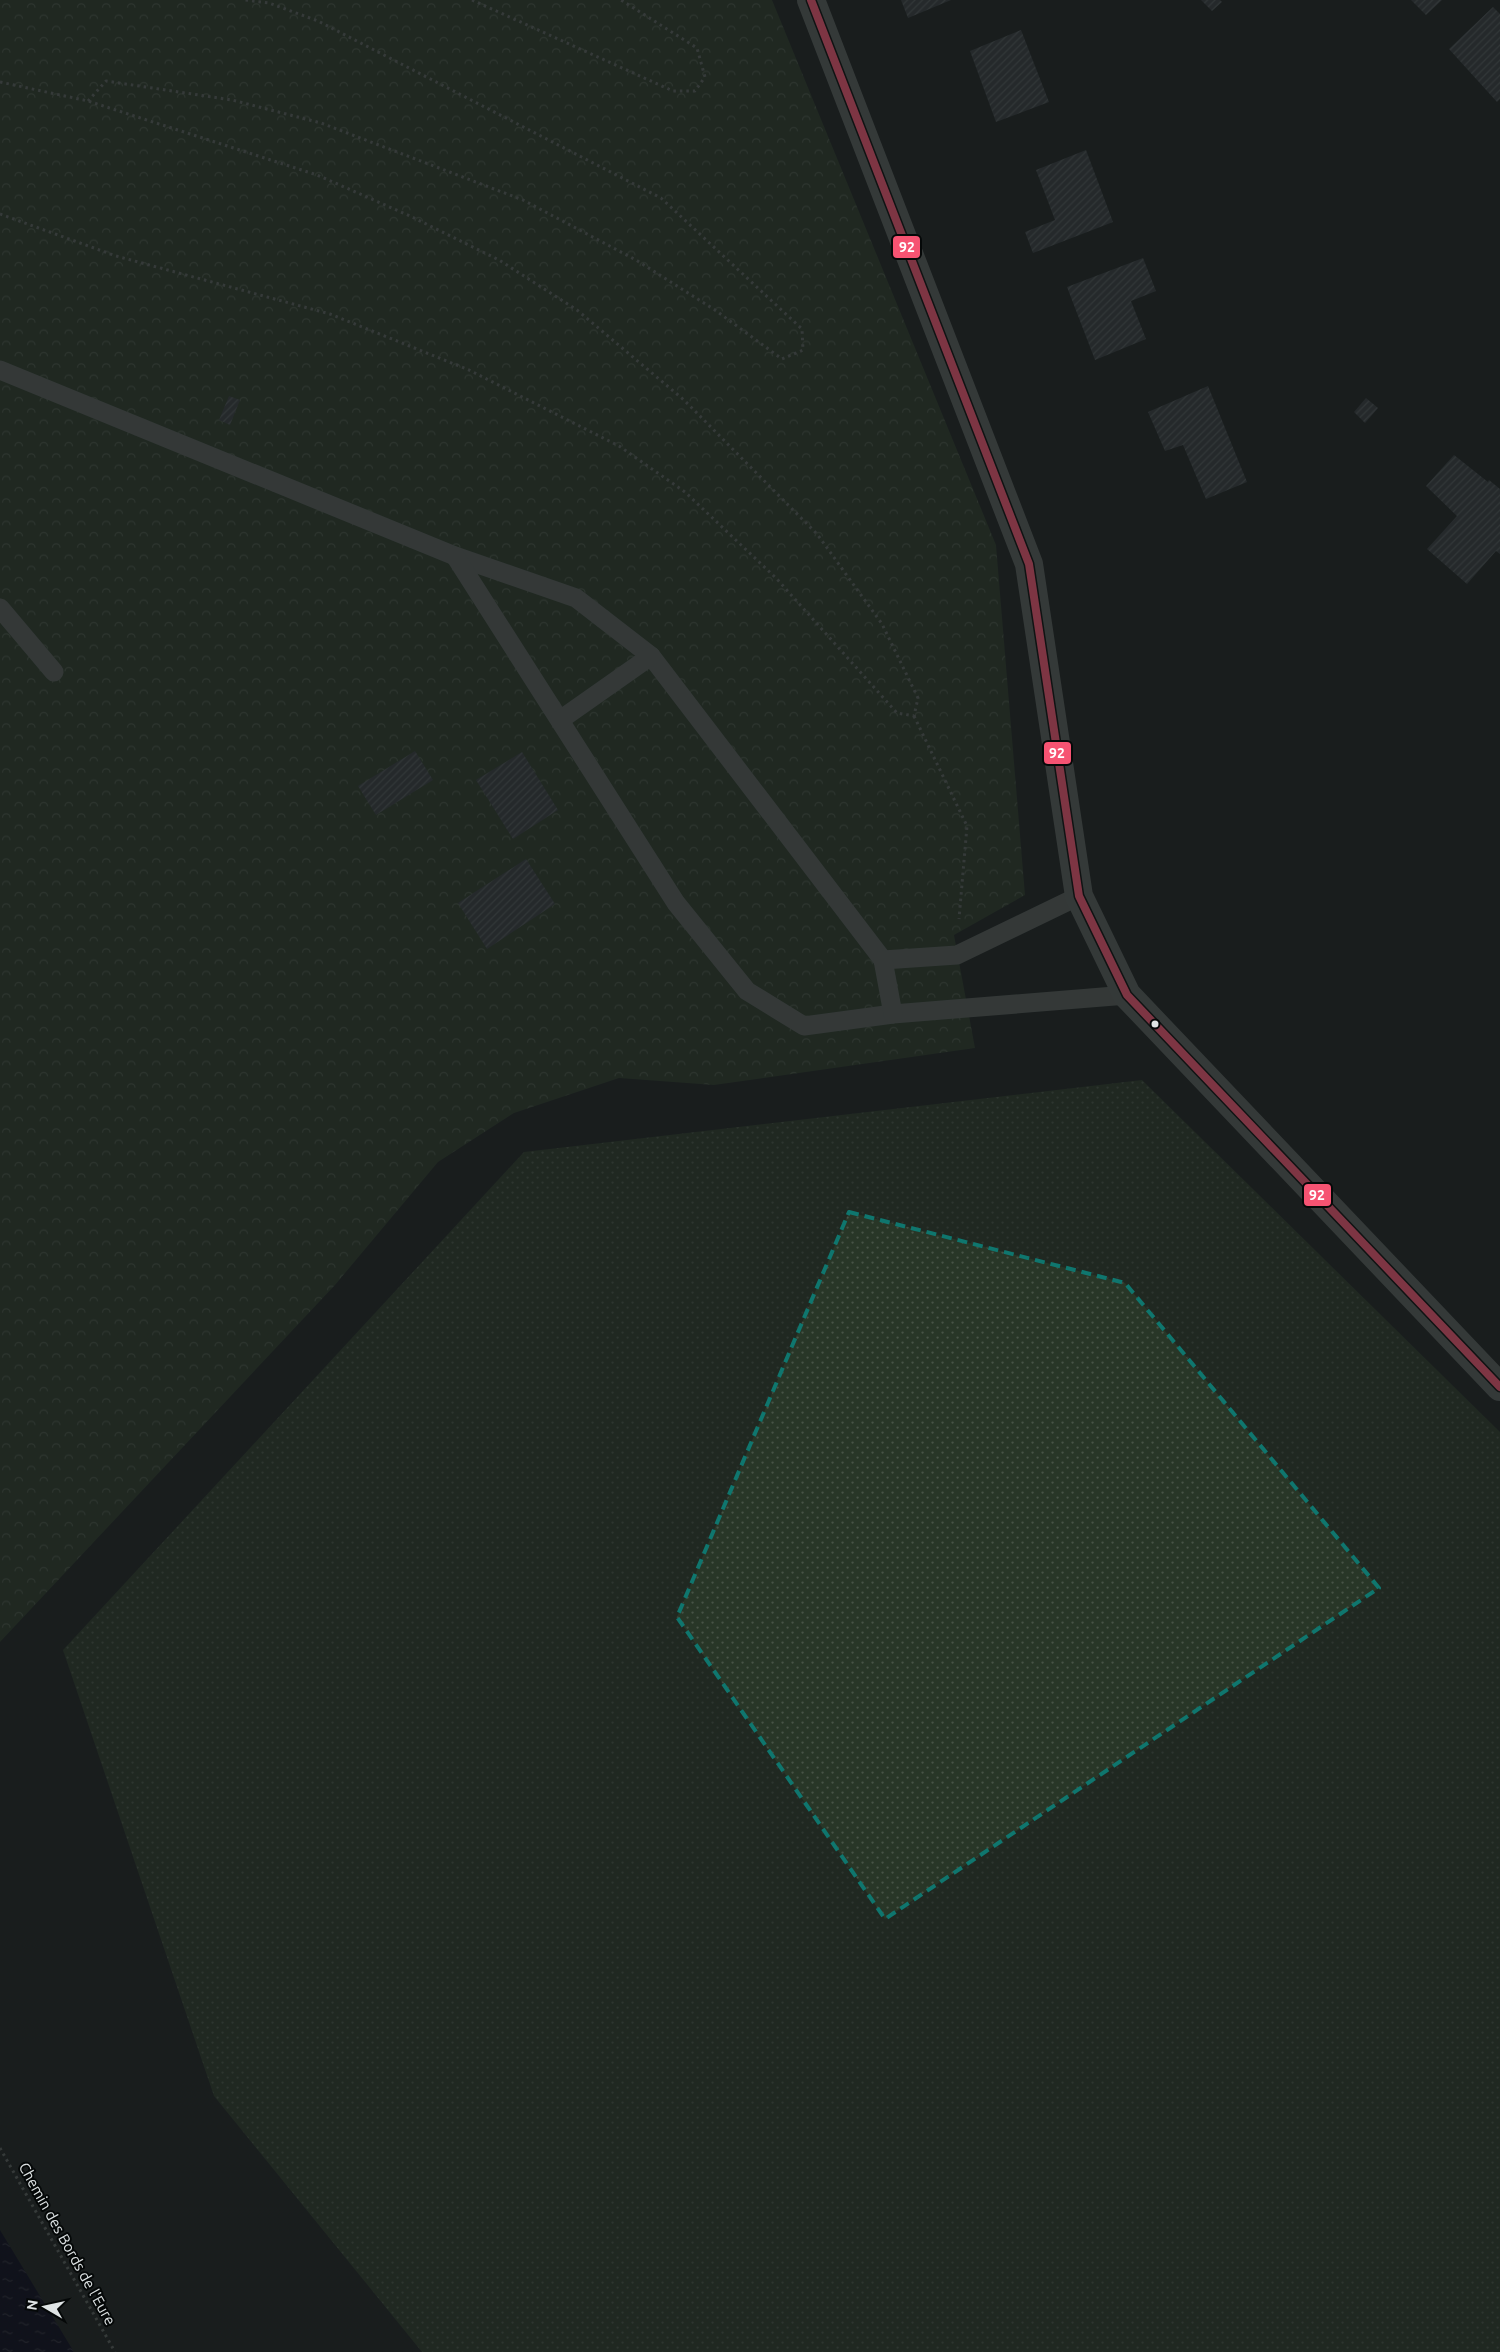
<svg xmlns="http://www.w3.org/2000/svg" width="1500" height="2352" font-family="Ubuntu,sans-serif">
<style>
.grass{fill:url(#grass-dots)}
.park{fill:url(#park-crowns)}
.water{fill:url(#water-ripples)}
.building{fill:url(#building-hatch)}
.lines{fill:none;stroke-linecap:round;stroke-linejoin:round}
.path{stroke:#585d5c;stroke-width:3;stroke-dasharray:2.5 4;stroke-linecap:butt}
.lane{stroke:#545a58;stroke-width:19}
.secondary{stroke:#565c5a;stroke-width:28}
.bus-1-casing{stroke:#050808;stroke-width:11}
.bus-1{stroke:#f65372;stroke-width:8}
.marked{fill:none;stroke:#0f766e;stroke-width:4;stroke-dasharray:10 6;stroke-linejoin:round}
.bus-dot{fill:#dfe4e5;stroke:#050808;stroke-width:2}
.labels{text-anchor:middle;stroke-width:4;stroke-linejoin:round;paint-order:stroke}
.street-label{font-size:15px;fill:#dfe4e5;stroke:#050808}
.line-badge{stroke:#050808;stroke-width:2}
.badge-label{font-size:14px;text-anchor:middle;font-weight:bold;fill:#fff}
</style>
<defs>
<pattern id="grass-dots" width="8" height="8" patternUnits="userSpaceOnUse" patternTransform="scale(1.25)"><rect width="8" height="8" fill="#283627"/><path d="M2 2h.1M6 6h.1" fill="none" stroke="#475346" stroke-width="1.8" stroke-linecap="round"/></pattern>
<pattern id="park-crowns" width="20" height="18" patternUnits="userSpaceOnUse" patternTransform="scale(1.25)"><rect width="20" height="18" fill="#283627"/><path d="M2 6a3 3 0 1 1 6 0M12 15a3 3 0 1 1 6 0" fill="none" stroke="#475346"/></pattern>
<pattern id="water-ripples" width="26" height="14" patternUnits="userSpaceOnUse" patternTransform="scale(1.25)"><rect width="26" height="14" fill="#060619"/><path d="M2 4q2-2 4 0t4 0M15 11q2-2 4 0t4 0" fill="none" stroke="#2a2a3a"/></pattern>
<pattern id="building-hatch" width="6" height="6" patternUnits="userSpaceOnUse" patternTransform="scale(1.25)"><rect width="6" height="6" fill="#33393d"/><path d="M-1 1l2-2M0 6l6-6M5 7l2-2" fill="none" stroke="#505659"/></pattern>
</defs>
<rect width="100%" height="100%" fill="#191e1e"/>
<!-- grass -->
<polygon class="grass" points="1142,1080 1500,1432 1500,2352 422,2352 214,2096 63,1650 524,1152"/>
<!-- park -->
<polygon class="park" points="0,0 772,0 996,545 1025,895 954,935 975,1048 714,1085 619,1078 514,1113 438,1162 335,1285 0,1642"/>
<!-- water -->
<polygon class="water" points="0,2230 74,2352 0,2352"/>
<!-- building -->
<g class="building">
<polygon points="901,0 951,0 908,18"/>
<polygon points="1201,0 1220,0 1222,2 1212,11"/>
<polygon points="1411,0 1442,0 1426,15"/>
<polygon points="1493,7 1500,14 1500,99 1497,102 1449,49"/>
<polygon points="1021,30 1049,102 996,122 970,51"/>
<polygon points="1086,150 1113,222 1033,253 1025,232 1055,220 1036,170"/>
<polygon points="1143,258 1156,291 1131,301 1146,339 1095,360 1067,287"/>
<polygon points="1208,386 1247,482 1206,499 1183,445 1165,451 1148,412"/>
<polygon points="229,396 240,400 230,425 219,420"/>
<polygon points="1366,398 1378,408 1365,423 1354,412"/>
<polygon points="1454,455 1488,482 1489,480 1500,489 1500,554 1496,551 1467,584 1427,549 1457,516 1426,486"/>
<polygon points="415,751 433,780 376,815 358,786"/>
<polygon points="522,752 558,810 513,839 476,780"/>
<polygon points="526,859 555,904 487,949 458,903"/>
</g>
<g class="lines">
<!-- path -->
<g class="path">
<polyline points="472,0 673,91 695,91 705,77 697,48 621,0"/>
<polyline points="0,82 88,101 317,175 410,216 499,260 577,310 684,400 817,534 882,624 918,698 914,716 897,713 776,578 685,492 619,446 469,370 330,314 116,256 0,214"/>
<polyline points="88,101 106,81 232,100 321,123 523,200 636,260 715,310 782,359 803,350 802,329 661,198 318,21 269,3 245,0"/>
<polyline points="914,716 967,826 959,919"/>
<polyline points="0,2148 115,2352"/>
</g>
<!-- lane -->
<g class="lane">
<polyline points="0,370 455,556 576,598 651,656 883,960 957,955 1079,896"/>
<polyline points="455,556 676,903 747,991 804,1026 893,1014 1127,995"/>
<polyline points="0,608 54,672"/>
<polyline points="560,720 651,656"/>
<polyline points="883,960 893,1014"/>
</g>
<!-- secondary -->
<polyline class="secondary" points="811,0 1029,564 1079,896 1127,995 1500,1387"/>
<!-- bus-1 casing -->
<g class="bus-1-casing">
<polyline id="bus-1" points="811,0 1029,564 1079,896 1127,995 1500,1387"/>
</g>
<!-- bus-1 -->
<use href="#bus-1" class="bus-1"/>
</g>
<!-- marked area -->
<path d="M0 0H1500V2352H0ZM849,1212l276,71 254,305 -494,331 -208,-302z" fill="#191e1e" fill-opacity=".55" fill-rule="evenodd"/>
<path class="marked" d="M849,1212l276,71 254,305 -494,331 -208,-302z"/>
<!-- markers -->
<circle class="bus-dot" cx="1155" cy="1024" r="4.5"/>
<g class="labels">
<!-- street labels -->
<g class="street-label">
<text transform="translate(67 2244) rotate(61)" y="5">Chemin des Bords de l'Eure</text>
</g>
</g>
<g class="line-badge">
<rect x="892" y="235" width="29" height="24" rx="5" fill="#f65372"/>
<rect x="1043" y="741" width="29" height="24" rx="5" fill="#f65372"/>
<rect x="1303" y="1183" width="29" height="24" rx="5" fill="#f65372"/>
</g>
<g class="badge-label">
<text x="907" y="252">92</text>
<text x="1057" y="758">92</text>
<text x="1317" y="1200">92</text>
</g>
<!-- north arrow -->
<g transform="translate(45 2307) rotate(279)" stroke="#050808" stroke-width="4" paint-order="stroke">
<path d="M0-4L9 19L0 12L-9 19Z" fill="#dfe4e5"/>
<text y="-8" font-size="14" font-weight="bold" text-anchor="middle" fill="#dfe4e5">N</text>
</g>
</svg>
